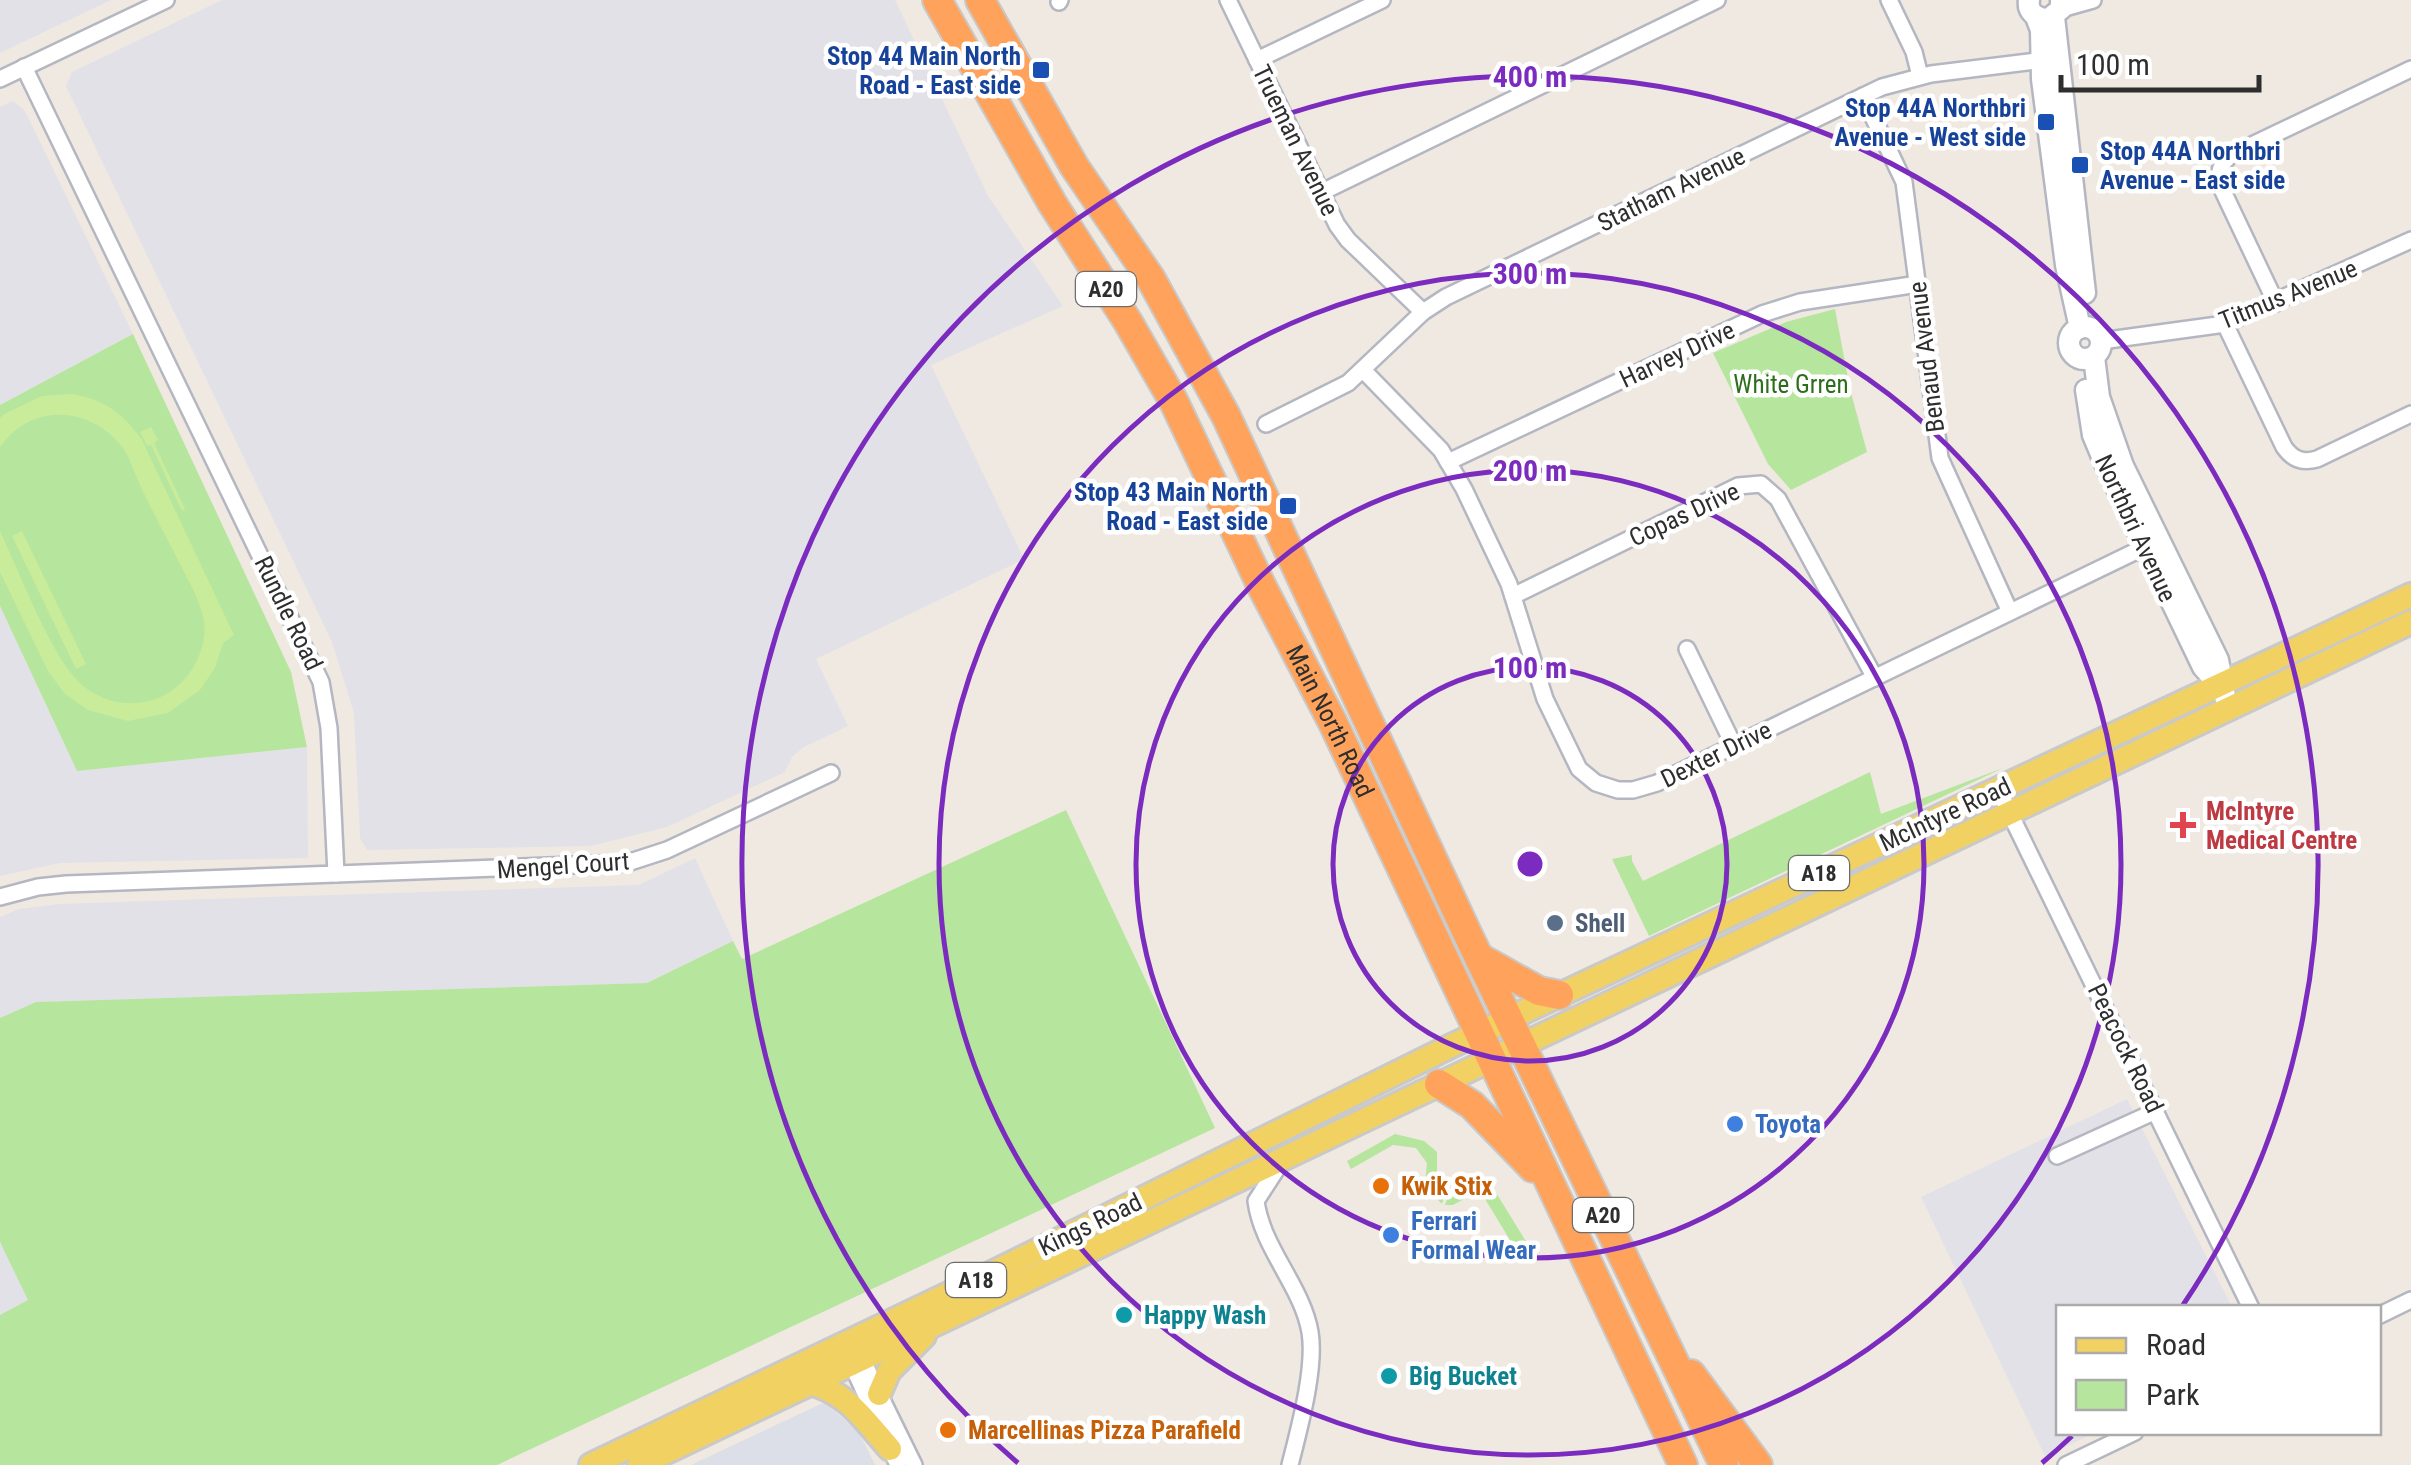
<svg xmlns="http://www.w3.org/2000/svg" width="2411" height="1465" font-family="'Roboto Condensed',sans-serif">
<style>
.industrial{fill:#e3e1e8}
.airport{fill:#dcdee8}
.green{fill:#b6e59e}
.pitch{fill:#c9ec9a}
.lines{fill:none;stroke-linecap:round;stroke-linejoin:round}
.street-casing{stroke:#b4b7c1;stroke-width:20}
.secondary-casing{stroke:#b4b7c1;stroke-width:25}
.primary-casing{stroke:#c9c9c9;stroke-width:28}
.highway-casing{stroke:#c9c9c9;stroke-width:32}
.street{stroke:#fff;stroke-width:15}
.secondary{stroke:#fff;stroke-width:20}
.primary{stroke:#f2d163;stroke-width:22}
.highway{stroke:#ffa35c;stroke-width:28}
.ring{fill:none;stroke:#7b2cbf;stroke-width:5}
.transit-dot{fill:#1a4fb4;stroke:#fff;stroke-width:4}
.health-dot{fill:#e0444e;stroke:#fff;stroke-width:4}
.service-dot{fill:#5c6f8a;stroke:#fff;stroke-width:4}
.shop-dot{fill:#3f7fe0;stroke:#fff;stroke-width:4}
.food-dot{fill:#e8710a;stroke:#fff;stroke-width:4}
.culture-dot{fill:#0f9aa8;stroke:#fff;stroke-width:4}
.labels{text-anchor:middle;stroke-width:9;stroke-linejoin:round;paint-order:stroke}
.shield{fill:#fff;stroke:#6d6d6d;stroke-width:2.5}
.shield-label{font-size:22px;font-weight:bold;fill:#2e2e2e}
.transit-label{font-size:25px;font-weight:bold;fill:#164399;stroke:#fff;text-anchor:end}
.street-label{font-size:25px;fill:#2e2e2e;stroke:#fff}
.park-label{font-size:25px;fill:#2c6e1b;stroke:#fff}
.health-label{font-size:25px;font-weight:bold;fill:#be3a42;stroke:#fff;text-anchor:start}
.service-label{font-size:25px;font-weight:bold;fill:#4e5e75;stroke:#fff;text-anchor:start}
.shop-label{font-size:25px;font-weight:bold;fill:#366cbe;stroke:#fff;text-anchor:start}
.food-label{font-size:25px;font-weight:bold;fill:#c56008;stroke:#fff;text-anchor:start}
.culture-label{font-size:25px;font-weight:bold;fill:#0d838f;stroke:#fff;text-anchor:start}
.centre{fill:#7b2cbf;stroke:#fff;stroke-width:5}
.ring-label{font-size:30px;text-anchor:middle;font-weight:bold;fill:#7b2cbf;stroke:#fff;stroke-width:9;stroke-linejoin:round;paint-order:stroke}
</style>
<rect width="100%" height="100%" fill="#efe9e1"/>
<!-- industrial -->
<g class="industrial">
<polygon points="0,0 111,0 0,53"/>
<polygon points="222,0 895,0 988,196 1063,306 931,365 1024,559 816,659 848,726 804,747 792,757 785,772 667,827 591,846 367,850 360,838 354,713 332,642 66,86 72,72"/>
<polygon points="13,101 25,111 133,334 0,405 0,107"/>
<polygon points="0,606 77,771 307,747 308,858 60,863 0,876"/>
<polygon points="695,858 733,941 647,983 36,1002 0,1018 0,917 19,909 59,904 639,885"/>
<polygon points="2127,1099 2232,1307 2058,1308 2058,1432 2095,1433 2045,1456 1921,1197"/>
<polygon points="0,1242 29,1300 0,1315"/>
</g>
<!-- airport -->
<polygon class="airport" points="825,1402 860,1434 875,1465 691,1465"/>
<!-- green -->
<g class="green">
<polygon points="1835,309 1850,389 1867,452 1791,490 1768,464 1713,353 1786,322"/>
<polygon points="133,334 291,672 307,747 77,771 0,606 0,405"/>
<polygon points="2003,768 1649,936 1612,859 1632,855 1632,861 1643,881 1870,772 1881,814"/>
<polygon points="1066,810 1215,1128 497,1465 0,1465 0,1315 28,1300 0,1242 0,1018 36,1002 647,983 733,941 742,959"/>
<polygon points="1395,1134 1424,1141 1437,1152 1437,1184 1445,1193 1442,1204 1425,1186 1427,1163 1416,1148 1393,1145 1351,1169 1347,1161"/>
<polygon points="1478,1178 1490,1183 1530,1248 1510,1240 1482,1194 1477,1192 1453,1205 1445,1205 1449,1194"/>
</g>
<!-- pitch -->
<g class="pitch">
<path d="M71,394c33,5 52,19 71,46l92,195 -11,8 -8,25 -15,22 -32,23 -40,8 -40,-11 -23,-16 -17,-23 -48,-99v-41c19,40 49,120 77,149 25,27 68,31 97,9 20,-15 33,-42 30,-67 -3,-20 -14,-38 -23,-56 -18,-36 -39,-72 -53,-110 -29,-49 -94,-57 -128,-9v-29l4,-4 38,-18z"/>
<polygon points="151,427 158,440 154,443 185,509 182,511 151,445 147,446 140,432"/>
<polygon points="22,531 86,664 76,669 12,536"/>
</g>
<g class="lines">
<!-- street casing -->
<g class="street-casing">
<g id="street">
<polyline points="1228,0 1337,225 1348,240 1423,312"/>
<polyline points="1889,0 1914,52 1920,76"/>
<polyline points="1059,2 1060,0"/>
<polyline points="2061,9 2093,0"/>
<polyline points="1257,60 1382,0"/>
<polyline points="0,79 166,0"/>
<polyline points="1863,96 1904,182 1940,458 2010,612"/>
<polyline points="1320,193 1717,0"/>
<path d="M2276,303l-55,-116c-4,-13 -1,-23 10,-32l180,-86"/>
<path d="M2225,324l59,123c9,13 19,16 33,12l94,-45"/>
<polyline points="2101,341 2225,324 2411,240"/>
<polyline points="1363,370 1441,450 1464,489 1509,584 1545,699 1579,769 1596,783 1618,790 1633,790 1657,783 2155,542"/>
<polyline points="1266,424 1348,383 1423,312 1446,297 1882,87 1931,74 2052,59"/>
<polyline points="1448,462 1762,314 1800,302 1918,284"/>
<polyline points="1513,596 1738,486 1761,484 1778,499 1875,678"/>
<polyline points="1687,649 1734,746"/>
<polyline points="1998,789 2251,1308"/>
<polyline points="336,874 627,863 667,850 831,773"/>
<polyline points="0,897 38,887 66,884 336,874 329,728 321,682 24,67"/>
<polyline points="2057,1156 2156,1111"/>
<path d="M1280,1164l-24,37c6,47 46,85 54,131 6,36 -11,97 -20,133"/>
<polyline points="2378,1316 2411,1300"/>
<polyline points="856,1352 862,1359 914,1465"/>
<polyline points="848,1356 898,1465"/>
<polyline points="2066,1465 2135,1432"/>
</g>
</g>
<!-- secondary casing -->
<g class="secondary-casing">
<g id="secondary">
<path d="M2029,0c-2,13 7,17 18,20l14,-11v-9"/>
<polyline points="2036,17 2041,30 2042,79 2066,265 2080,328"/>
<polyline points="2054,17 2085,293"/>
<circle cx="2085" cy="343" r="16"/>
<polyline points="2094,357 2099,397 2123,466 2218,660 2225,697"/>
<polyline points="2086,390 2093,435 2103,459 2203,667 2220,686"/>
</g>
</g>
<!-- primary casing -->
<g class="primary-casing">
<g id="primary">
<path d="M810,1383c38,10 55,38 80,66"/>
<polyline points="879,1394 889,1371 924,1336"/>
<polyline points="591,1465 984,1277 1451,1046 2411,595"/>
<polyline points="639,1465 2411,622"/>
</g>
</g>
<!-- highway casing -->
<g class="highway-casing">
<g id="highway">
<path id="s1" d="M937,0l115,203 76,119 46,80 87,183 72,138 350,742"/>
<polyline points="980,0 1074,166 1151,279 1226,416 1468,935 1724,1465"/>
<polyline points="1480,958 1539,991 1559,995"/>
<polyline points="1439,1084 1472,1105 1533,1168"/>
<polyline points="1691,1374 1758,1465"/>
</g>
</g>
<!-- street -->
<use href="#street" class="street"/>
<!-- secondary -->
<use href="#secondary" class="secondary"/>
<!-- primary -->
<use href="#primary" class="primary"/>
<!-- highway -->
<use href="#highway" class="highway"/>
</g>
<!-- distance rings -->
<g class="ring">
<circle cx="1530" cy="864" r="197"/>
<circle cx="1530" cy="864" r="394"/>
<circle cx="1530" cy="864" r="591"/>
<path d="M2072 1436A788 788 0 0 1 2042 1463M1018 1463A788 788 0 1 1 2183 1305"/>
</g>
<!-- markers -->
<g class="transit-dot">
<rect x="1031" y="60" width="20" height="20" rx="5"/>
<rect x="2036" y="112" width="20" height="20" rx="5"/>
<rect x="2070" y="155" width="20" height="20" rx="5"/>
<rect x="1278" y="496" width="20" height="20" rx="5"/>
</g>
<path class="health-dot" d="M2178 810h10v10h10v10h-10v10h-10v-10h-10v-10h10z"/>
<circle class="service-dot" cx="1555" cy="923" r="10"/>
<g class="shop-dot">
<circle cx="1735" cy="1124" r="10"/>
<circle cx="1391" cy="1235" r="10"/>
</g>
<g class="food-dot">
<circle cx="1381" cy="1186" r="10"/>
<circle cx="948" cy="1430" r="10"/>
</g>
<g class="culture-dot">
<circle cx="1124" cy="1315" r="10"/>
<circle cx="1389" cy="1376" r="10"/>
</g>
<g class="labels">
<!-- shield labels -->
<g class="shield">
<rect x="1076" y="272" width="60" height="34" rx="8"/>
<rect x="1789" y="856" width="60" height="34" rx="8"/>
<rect x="1573" y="1198" width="60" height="34" rx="8"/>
<rect x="946" y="1263" width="60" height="34" rx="8"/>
</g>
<g class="shield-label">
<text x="1106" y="297">A20</text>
<text x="1819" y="881">A18</text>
<text x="1603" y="1223">A20</text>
<text x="976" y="1288">A18</text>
</g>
<!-- transit labels -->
<g class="transit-label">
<text x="1021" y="65">Stop 44 Main North<tspan x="1021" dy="29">Road - East side</tspan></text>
<text x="2026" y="117">Stop 44A Northbri<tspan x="2026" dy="29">Avenue - West side</tspan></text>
<text x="2100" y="160" text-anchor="start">Stop 44A Northbri<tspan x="2100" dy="29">Avenue - East side</tspan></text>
<text x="1268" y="501">Stop 43 Main North<tspan x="1268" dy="29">Road - East side</tspan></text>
</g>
<!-- street labels -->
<g class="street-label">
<text transform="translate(1296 140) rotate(64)" y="9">Trueman Avenue</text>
<text transform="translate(1671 189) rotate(-26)" y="9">Statham Avenue</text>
<text transform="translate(2288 294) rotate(-22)" y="9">Titmus Avenue</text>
<text transform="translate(1677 354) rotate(-25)" y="9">Harvey Drive</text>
<text transform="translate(1926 357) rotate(-97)" y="9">Benaud Avenue</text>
<text transform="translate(1684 514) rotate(-25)" y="9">Copas Drive</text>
<text transform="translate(2136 528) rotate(65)" y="9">Northbri Avenue</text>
<text transform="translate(289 613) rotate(64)" y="9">Rundle Road</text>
<text dy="9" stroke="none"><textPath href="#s1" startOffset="822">Main North Road</textPath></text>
<text transform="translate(1716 754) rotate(-26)" y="9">Dexter Drive</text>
<text transform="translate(1945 814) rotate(-25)" y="9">McIntyre Road</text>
<text transform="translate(563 865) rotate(-4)" y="9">Mengel Court</text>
<text transform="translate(2126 1048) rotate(64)" y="9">Peacock Road</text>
<text transform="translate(1090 1224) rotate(-26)" y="9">Kings Road</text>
</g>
<!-- park labels -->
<g class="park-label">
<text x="1791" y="393">White Grren</text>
</g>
<!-- health labels -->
<g class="health-label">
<text x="2206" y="820">McIntyre<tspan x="2206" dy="29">Medical Centre</tspan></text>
</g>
<!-- service labels -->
<g class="service-label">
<text x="1575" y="932">Shell</text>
</g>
<!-- shop labels -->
<g class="shop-label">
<text x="1755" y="1133">Toyota</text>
<text x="1411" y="1230">Ferrari<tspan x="1411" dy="29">Formal Wear</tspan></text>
</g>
<!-- food labels -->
<g class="food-label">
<text x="1401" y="1195">Kwik Stix</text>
<text x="968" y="1439">Marcellinas Pizza Parafield</text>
</g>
<!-- culture labels -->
<g class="culture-label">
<text x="1144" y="1324">Happy Wash</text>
<text x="1409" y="1385">Big Bucket</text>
</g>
</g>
<circle cx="1530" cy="864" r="15" class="centre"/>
<g class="ring-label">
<text x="1530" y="87">400 m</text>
<text x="1530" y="284">300 m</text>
<text x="1530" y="481">200 m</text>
<text x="1530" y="678">100 m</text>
</g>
<!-- legend -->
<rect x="2056" y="1305" width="325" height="130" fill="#ffffff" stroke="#ababab" stroke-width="2.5"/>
<rect x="2076" y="1338" width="50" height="15" fill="#f2d163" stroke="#ababab" stroke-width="2.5"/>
<text x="2146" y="1355" font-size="30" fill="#2e2e2e">Road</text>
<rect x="2076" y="1380" width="50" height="30" fill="#b6e59e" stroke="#ababab" stroke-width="2.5"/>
<text x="2146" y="1405" font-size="30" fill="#2e2e2e">Park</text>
<!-- scale -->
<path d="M2061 75v15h198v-15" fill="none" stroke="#2e2e2e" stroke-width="5"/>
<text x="2076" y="75" font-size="30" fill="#2e2e2e" stroke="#ffffff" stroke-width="8" paint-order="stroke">100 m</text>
</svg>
